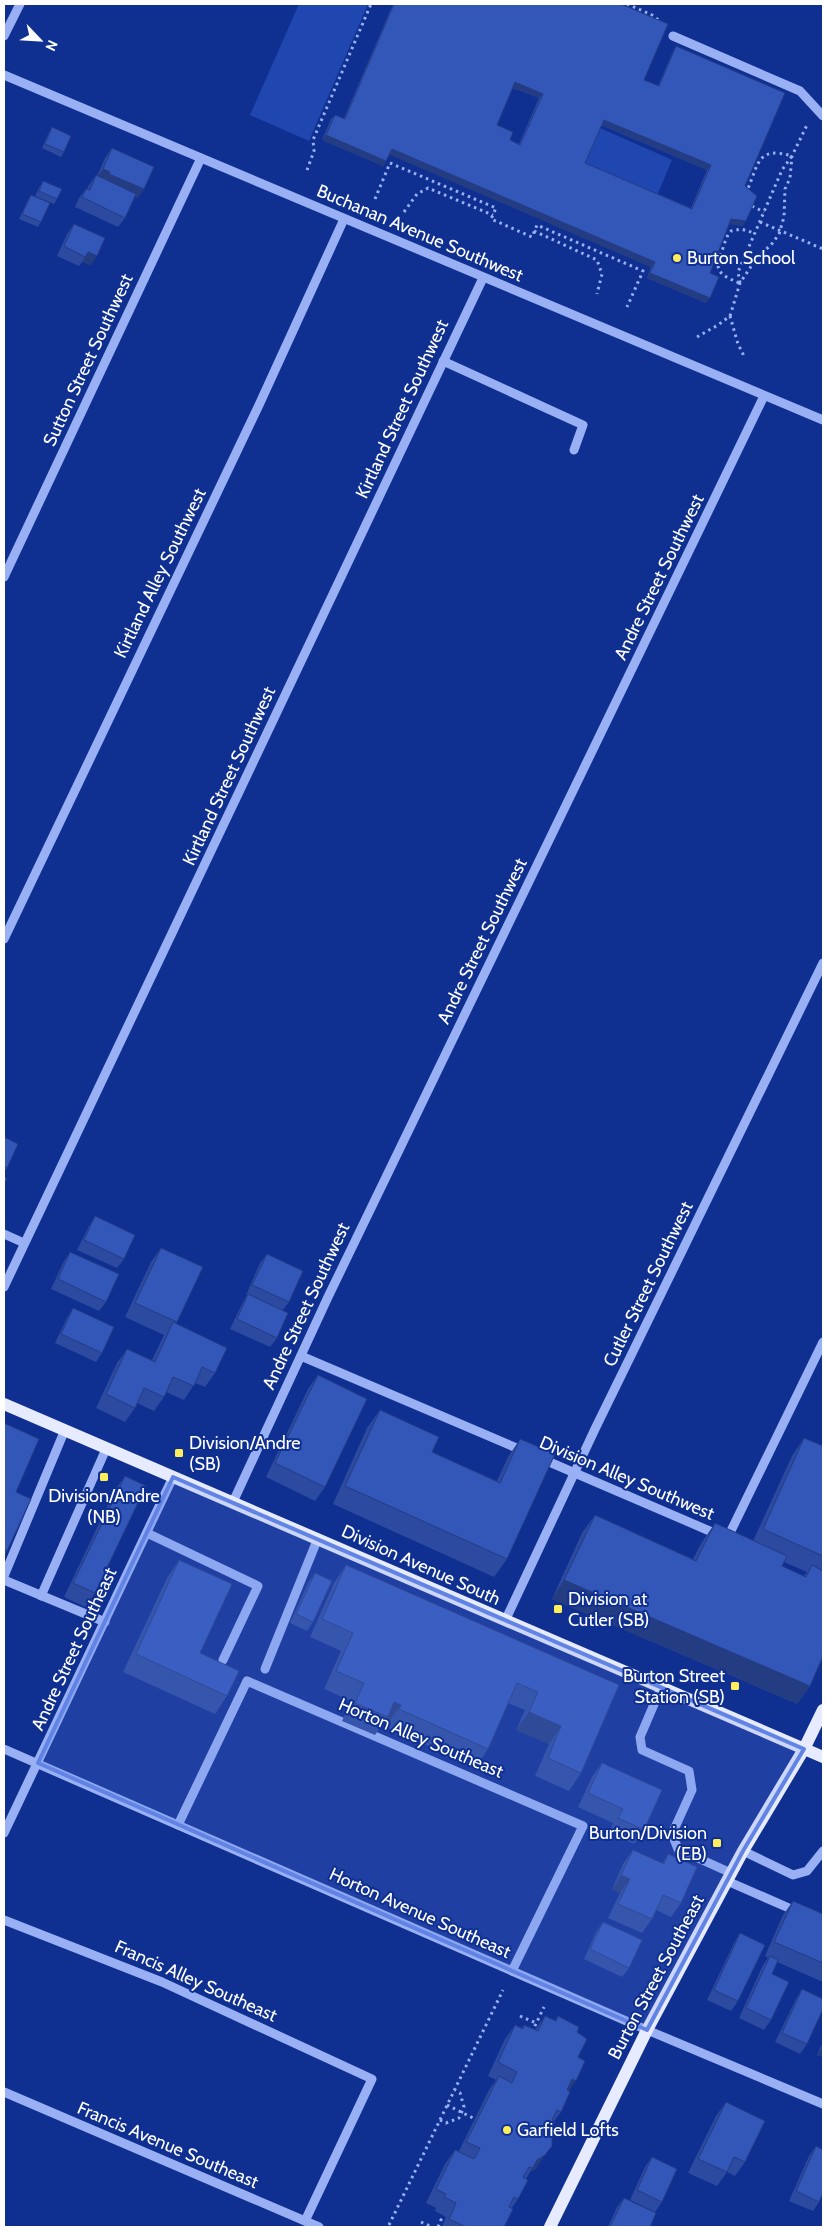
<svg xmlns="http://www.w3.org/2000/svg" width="827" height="2231" font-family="Cabin,sans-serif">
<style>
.green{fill:#2047b0}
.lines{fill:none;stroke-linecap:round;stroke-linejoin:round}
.path{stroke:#99b1f4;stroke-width:3;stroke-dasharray:2.5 4;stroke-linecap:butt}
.minor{stroke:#99b1f4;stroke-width:9}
.major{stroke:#e6ebff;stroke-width:12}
.wall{fill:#2c4a9f;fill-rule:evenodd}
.shaded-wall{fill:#243c82}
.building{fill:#3356b9;stroke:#243c82;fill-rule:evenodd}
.marked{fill:#6183e4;fill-opacity:0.2;stroke:#6183e4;stroke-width:4;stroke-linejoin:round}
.poi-dot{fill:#ffee5c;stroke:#0f3091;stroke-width:2}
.labels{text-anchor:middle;stroke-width:4;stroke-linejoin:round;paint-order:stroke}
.street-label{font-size:18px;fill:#fff;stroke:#0f3091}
.poi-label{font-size:18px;fill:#fff;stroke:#0f3091;text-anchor:start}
</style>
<rect width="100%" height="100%" fill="#0f3091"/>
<!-- green -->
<g class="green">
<polygon points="299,4 368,4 309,141 250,115"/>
<polygon points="600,128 672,160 656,198 583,167"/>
</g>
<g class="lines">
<!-- path -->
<g class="path">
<polyline points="627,4 652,15 661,22"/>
<polyline points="307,170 314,151 313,140 371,4"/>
<polyline points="375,199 390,163 496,208 491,219 532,237 537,225 643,271 627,307"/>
<polyline points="752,206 764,212"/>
<polyline points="404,212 417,194 428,188 493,215"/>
<polyline points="760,222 823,249"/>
<polyline points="534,231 597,260 602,274 597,294"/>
<path d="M739,283c-21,-9 -26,-13 -16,-35 2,-6 4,-13 8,-17l10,-2 13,4"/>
<path d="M740,283l-2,-11 44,-102 10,-14c-35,-10 -33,7 -45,35"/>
<polyline points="730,316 740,283 758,256 771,245 779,234 784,217 785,189 790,178 792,156 807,125"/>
<polyline points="697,337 718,325 730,316 738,344 745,358"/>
<polyline points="520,2016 536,2023"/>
<polyline points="532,2032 544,2007"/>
<polyline points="447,2105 475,2119"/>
<polyline points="440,2120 446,2123 459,2118 464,2107 460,2093 455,2090"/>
<polyline points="421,2222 432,2227"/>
<polyline points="389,2225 503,1990"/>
<polyline points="438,2227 443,2215"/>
</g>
<!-- minor -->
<g class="minor">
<polyline points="4,36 20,4"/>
<polyline points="673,36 800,91 823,116"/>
<polyline points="4,75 823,420"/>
<polyline points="443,361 583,425 574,450"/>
<polyline points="4,577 201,158"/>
<polyline points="4,939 259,405 344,219"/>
<polyline points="4,1234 24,1243"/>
<polyline points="4,1287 483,278"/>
<polyline points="301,1356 526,1452"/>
<polyline points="540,1458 719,1535"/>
<polyline points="233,1502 328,1297 764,396"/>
<polyline points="147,1533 258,1586 223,1660"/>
<polyline points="727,1539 823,1342"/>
<polyline points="4,1576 64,1432"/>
<polyline points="4,1580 105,1622"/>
<polyline points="41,1596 106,1449"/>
<polyline points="505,1621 595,1429 823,963"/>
<polyline points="265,1669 318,1538"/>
<polyline points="661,1688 640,1737 642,1750 689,1771 692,1790 672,1834 678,1849 731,1873"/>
<polyline points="4,1749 647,2030 823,2104"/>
<polyline points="178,1825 247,1681 583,1826 512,1971"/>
<polyline points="4,1833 173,1477"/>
<polyline points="743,1851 793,1875 807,1871 823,1851"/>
<polyline points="727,1881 798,1912"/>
<polyline points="4,1920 162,1982 372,2079 305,2221"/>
<polyline points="4,2092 319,2227"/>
</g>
<!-- major -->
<g class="major">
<polyline points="4,1404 823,1757"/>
<polyline points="550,2227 647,2030 743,1851 804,1749 823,1710"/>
</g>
</g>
<!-- wall -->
<g class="wall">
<path d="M393,4h228l23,76 14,6 15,-35 3,-5 69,140 -2,40 -14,-2 -19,49 -4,30 -59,-25 4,-11 -262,-113 -6,12 -61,-26 9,-21 4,-4 9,3zM513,88l26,10 -20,46 -9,-4 -13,-15zM601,125l106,45 -16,38 -106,-45z"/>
<polygon points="52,127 64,152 61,157 42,148 49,132"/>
<polygon points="112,148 144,189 138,198 135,197 125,218 118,227 75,207 79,198 86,189 87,189 89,185 96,175 97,176 105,158"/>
<polygon points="43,181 57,199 54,204 35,196 40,186"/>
<polygon points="31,195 41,222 38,227 19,219 28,200"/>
<polygon points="74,224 91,265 82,262 79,266 57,256 67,234"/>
<polygon points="4,1137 7,1168 4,1172"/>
<polygon points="95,1216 124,1259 117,1268 77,1250 89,1226"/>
<polygon points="161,1248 177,1322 176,1324 215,1373 205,1387 195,1383 184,1400 166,1392 164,1397 154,1411 137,1403 135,1408 125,1422 96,1408 117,1363 127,1349 152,1360 164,1335 125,1317 151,1262"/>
<polygon points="70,1252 106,1302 99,1311 51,1289 64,1261"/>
<polygon points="267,1254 289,1302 283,1310 277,1338 270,1347 230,1329 242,1304 247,1295 246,1295 260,1263"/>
<polygon points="73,1308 102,1353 96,1362 55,1343 67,1318"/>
<polygon points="318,1375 325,1487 315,1501 266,1477 308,1389"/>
<polygon points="380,1410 432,1452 497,1481 508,1457 520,1439 507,1559 494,1577 333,1504 367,1428"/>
<polygon points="4,1423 16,1492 7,1551 4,1556"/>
<path d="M804,1438l19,8v210l-13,30 -13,18 -245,-105 30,-66 13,-18 98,44 9,-17 13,-19 38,18 39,-85zM784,1562l23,10 -3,4 -22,-10z"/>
<polygon points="125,1476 95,1593 85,1607 64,1597 115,1490"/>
<polygon points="179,1560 200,1653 227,1696 215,1714 123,1672 167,1578"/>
<polygon points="346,1565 619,1685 581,1773 569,1791 535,1776 549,1744 516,1730 525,1710 508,1703 488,1749 476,1767 386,1727 388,1723 385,1721 375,1735 342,1721 351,1701 324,1689 341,1651 310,1637 334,1583"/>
<polygon points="315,1573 313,1622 307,1631 290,1623 308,1583"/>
<polygon points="602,1763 644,1830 634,1844 609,1832 613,1823 578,1807 592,1777"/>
<polygon points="633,1850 662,1864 668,1854 681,1903 671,1917 656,1910 652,1919 642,1933 608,1918 620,1893 612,1889 623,1864"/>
<polygon points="793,1901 823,1914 823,1982 777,1962 772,1974 771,2020 764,2030 739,2018 763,1965 768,1958 765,1956 783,1915"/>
<polygon points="603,1922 629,1968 622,1977 584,1959 596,1932"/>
<polygon points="740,1933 738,2001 731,2011 707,2000 734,1943"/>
<polygon points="802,1989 807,2044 800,2054 775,2042 796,1999"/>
<polygon points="545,2016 555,2021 558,2016 577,2032 578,2057 569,2091 561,2112 554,2121 536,2169 530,2172 526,2179 518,2199 511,2209 504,2227 442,2227 446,2217 435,2211 436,2208 426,2203 445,2164 455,2150 459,2151 489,2090 496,2080 488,2076 505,2039 515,2025 522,2028 524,2025 535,2030"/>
<polygon points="823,2042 823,2057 817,2055"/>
<polygon points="726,2102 745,2162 735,2176 727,2172 717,2186 688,2173 716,2116"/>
<polygon points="816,2146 819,2202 813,2211 789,2201 809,2156"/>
<polygon points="652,2157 662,2202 655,2212 630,2200 645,2167"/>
<polygon points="624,2198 650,2227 608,2227 617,2207"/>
</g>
<!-- shaded-wall -->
<g class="shaded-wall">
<polygon points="515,82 543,94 539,98 512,87"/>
<polygon points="604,120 711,165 707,170 600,124"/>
<polygon points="326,135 386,161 383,166 322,140"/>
<polygon points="392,149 655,262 651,267 388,154"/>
<polygon points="103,169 110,172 103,181 96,178"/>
<polygon points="109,174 144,189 138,198 103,183"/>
<polygon points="731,219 746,221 743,226 727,224"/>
<polygon points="88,252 97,256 91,265 82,262"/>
<polygon points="650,273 710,298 706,303 647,278"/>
<polygon points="564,1580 810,1686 797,1704 552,1599"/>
<polygon points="394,1702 401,1705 388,1723 385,1721 388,1717"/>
<polygon points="529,1712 561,1726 549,1744 516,1730"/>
<polygon points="621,1875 630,1879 620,1893 612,1889"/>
<polygon points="823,2047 823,2057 817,2055"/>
<polygon points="572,2079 576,2081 566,2095 562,2093"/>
<polygon points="545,2155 536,2169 530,2172 537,2160"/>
</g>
<!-- building -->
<g class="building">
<path d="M394,4h227l47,20 -24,56 15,6 17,-40 109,47 -40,93 12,10 -11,25 -15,-2 -21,54 9,4 -9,21 -60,-25 5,-11 -263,-113 -6,12 -60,-26 9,-20 10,4zM515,82l28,12 -23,51 -10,-5 3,-8 -16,-7zM604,120l107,45 -19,44 -107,-46z"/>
<polygon points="52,127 71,136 64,152 45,144"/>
<polygon points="112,148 154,167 144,189 109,174 110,172 103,169"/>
<polygon points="96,175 136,194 125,218 82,197 86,189 90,190"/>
<polygon points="43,181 62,189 57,199 39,191"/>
<polygon points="31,195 50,203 41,222 22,214"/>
<polygon points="74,224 105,238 97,256 88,252 85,257 64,246"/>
<polygon points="4,1137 18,1144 7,1168 4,1166"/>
<polygon points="4,1177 7,1178 4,1184"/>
<polygon points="95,1216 135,1235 124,1259 84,1240"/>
<polygon points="161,1248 203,1267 177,1322 135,1303"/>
<polygon points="70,1252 119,1274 106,1302 58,1279"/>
<polygon points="267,1254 303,1271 289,1302 252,1285"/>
<polygon points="248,1294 288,1313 277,1338 237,1319"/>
<polygon points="73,1308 114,1327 102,1353 61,1334"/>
<polygon points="173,1322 227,1348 215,1373 202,1367 194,1386 173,1377 164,1397 144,1388 135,1408 106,1394 127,1349 155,1362"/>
<polygon points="318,1375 367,1399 325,1487 275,1463"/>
<polygon points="380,1410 439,1437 432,1452 500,1483 520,1439 555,1454 507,1559 345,1486"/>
<polygon points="4,1423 39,1439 16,1492 31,1499 7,1551 4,1550"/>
<polygon points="804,1438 823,1446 823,1556 763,1529"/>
<polygon points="125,1476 146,1486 95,1593 73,1583"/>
<polygon points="595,1515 696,1561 715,1523 787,1556 782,1566 806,1577 812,1565 823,1571 823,1656 810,1686 564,1580"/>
<polygon points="179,1560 232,1584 200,1653 239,1671 227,1696 136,1654"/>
<polygon points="346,1565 619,1685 581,1773 548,1758 561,1726 529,1712 538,1692 517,1683 488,1749 399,1709 401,1705 394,1702 388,1717 355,1703 364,1683 336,1671 353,1633 322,1619"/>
<polygon points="315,1573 332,1581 313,1622 296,1614"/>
<polygon points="602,1763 662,1790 644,1830 618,1818 623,1809 588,1793"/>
<polygon points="633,1850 664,1864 668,1854 697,1867 681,1903 663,1895 652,1919 618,1904 630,1879 621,1875"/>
<polygon points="793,1901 823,1914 823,1963 774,1942"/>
<polygon points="603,1922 642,1940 629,1968 590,1949"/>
<polygon points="740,1933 765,1945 738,2001 714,1990"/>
<polygon points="770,1956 778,1960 772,1974 789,1982 771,2020 746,2008"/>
<polygon points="802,1989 823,1999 823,2009 807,2044 782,2033"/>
<polygon points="545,2016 556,2021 558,2016 579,2027 577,2032 587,2039 578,2057 585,2061 576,2081 572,2079 567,2090 570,2092 561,2112 557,2110 552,2120 555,2122 552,2129 552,2146 545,2155 537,2160 533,2168 529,2167 523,2177 528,2180 518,2199 514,2197 509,2207 513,2209 504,2227 500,2227 496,2226 496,2227 464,2227 464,2226 449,2219 456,2203 444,2197 446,2194 436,2189 455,2150 474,2159 480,2148 466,2142 499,2076 512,2083 517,2072 498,2062 515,2025 523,2029 524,2025 538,2031"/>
<polygon points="726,2102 765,2121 745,2162 734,2157 727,2172 698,2159"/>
<polygon points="816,2146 823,2150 823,2193 819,2202 796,2191"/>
<polygon points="652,2157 677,2169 662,2202 637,2190"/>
<polygon points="624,2198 656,2213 650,2227 610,2227"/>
</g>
<!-- marked area -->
<path class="marked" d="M173,1477l631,272 -61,102 -96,179 -609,-267z"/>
<!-- markers -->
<g class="poi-dot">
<circle cx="677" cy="258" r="5"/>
<rect x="174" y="1448" width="10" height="10" rx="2.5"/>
<rect x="99" y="1472" width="10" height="10" rx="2.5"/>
<rect x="553" y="1604" width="10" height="10" rx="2.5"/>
<rect x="730" y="1681" width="10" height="10" rx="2.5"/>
<rect x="712" y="1838" width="10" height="10" rx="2.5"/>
<circle cx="507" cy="2130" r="5"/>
</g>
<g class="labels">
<!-- street labels -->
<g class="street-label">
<text transform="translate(420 233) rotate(23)" y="6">Buchanan Avenue Southwest</text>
<text transform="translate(88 360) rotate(-65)" y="6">Sutton Street Southwest</text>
<text transform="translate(402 409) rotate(-65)" y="6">Kirtland Street Southwest</text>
<text transform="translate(160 573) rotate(-64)" y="6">Kirtland Alley Southwest</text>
<text transform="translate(659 577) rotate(-64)" y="6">Andre Street Southwest</text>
<text transform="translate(229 776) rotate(-65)" y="6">Kirtland Street Southwest</text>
<text transform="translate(482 941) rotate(-64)" y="6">Andre Street Southwest</text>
<text transform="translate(648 1284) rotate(-64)" y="6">Cutler Street Southwest</text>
<text transform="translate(306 1306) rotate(-65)" y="6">Andre Street Southwest</text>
<text transform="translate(627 1478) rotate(23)" y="6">Division Alley Southwest</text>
<text transform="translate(421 1565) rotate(24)" y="6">Division Avenue South</text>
<text transform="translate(74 1649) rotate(-65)" y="6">Andre Street Southeast</text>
<text transform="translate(421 1738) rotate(23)" y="6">Horton Alley Southeast</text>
<text transform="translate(420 1913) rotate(24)" y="6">Horton Avenue Southeast</text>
<text transform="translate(656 1977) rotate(-62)" y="6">Burton Street Southeast</text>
<text transform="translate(196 1981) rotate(24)" y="6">Francis Alley Southeast</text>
<text transform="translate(168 2145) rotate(23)" y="6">Francis Avenue Southeast</text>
</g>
<!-- poi labels -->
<g class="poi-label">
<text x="687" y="264">Burton School</text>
<text x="189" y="1449">Division/Andre<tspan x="189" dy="21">(SB)</tspan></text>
<text x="104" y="1502" text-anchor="middle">Division/Andre<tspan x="104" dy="21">(NB)</tspan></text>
<text x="568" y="1605">Division at<tspan x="568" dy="21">Cutler (SB)</tspan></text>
<text x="725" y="1682" text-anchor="end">Burton Street<tspan x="725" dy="21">Station (SB)</tspan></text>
<text x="707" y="1839" text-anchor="end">Burton/Division<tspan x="707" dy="21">(EB)</tspan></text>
<text x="517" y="2136">Garfield Lofts</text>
</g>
</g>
<!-- border -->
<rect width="827" height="2231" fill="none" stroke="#ffffff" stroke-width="10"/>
<!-- north arrow -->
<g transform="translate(40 40) rotate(115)" stroke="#0f3091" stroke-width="4" paint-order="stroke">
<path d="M0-4L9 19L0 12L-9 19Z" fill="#ffffff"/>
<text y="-8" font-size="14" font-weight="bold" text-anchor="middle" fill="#ffffff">N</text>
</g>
</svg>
